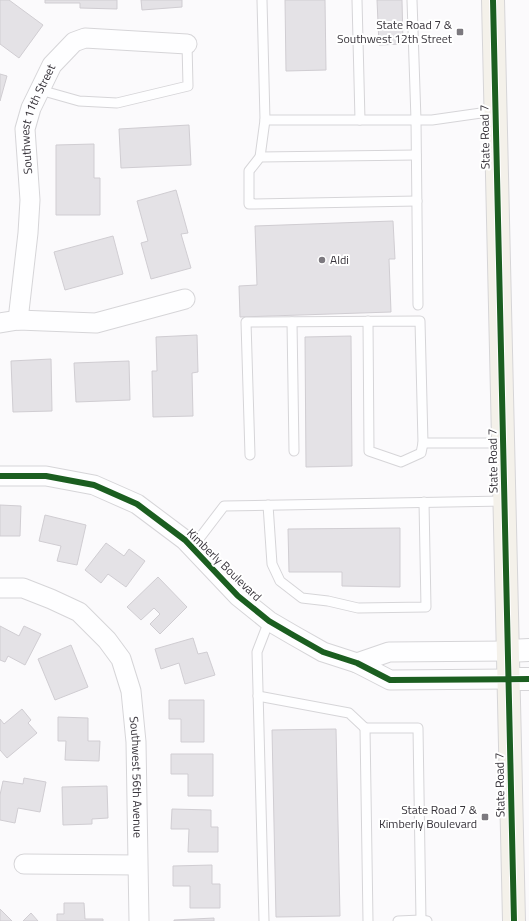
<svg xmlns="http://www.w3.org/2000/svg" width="529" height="921" font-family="'Titillium Web',sans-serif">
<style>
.building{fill:#e4e2e6;stroke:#d0cdd2}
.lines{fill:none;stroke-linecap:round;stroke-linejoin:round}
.lane-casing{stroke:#d6d5d8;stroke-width:11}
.street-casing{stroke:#d6d5d8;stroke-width:21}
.secondary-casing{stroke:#d6d5d8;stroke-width:24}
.primary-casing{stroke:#d6d5d7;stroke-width:24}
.lane{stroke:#fefeff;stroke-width:9}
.street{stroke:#fefeff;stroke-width:19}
.secondary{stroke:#fefeff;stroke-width:22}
.primary{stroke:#f4f1ea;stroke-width:22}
.cycleway-casing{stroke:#fff;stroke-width:8}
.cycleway{stroke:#1b5e20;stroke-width:6}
.poi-dot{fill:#7c797f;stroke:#fff;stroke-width:1.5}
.labels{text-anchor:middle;stroke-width:4;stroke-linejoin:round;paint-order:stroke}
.poi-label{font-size:12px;fill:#38343b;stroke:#fff;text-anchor:end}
.street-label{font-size:12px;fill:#38343b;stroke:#fff}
</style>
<rect width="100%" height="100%" fill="#fbfafc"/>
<!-- building -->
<g class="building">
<polygon points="0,0 9,0 43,25 19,58 0,44"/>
<polygon points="45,0 117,0 117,9 80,8 80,3 45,3"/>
<polygon points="141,0 182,0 182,7 142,10"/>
<polygon points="285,0 325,0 326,70 286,71"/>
<polygon points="377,0 402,0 403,44 379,45"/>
<polygon points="0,74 7,76 0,101"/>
<polygon points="189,125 191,165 121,168 119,129"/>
<polygon points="94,144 94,178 100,178 100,215 56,215 56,145"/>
<polygon points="176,190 188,233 181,234 191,268 151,279 141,243 148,241 137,201"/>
<polygon points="393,221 395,259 389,259 391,312 240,317 239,286 257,285 255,226"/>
<polygon points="113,236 123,274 65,290 54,252"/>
<polygon points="197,335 198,372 192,373 193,416 153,417 152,371 157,371 156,337"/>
<polygon points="351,336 352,466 306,467 305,337"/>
<polygon points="51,359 52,411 13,412 11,361"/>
<polygon points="129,361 130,400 76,402 74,363"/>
<polygon points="0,505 21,506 20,536 0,536"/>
<polygon points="45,515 86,525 77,565 57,561 61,546 39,541"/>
<polygon points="400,528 400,587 342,586 342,572 289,572 288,529"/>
<polygon points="106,543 124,556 129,549 145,561 126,587 108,574 101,583 85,570"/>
<polygon points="158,577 187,607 160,634 150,624 160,614 154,608 141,620 127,607"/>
<polygon points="0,626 19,636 24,626 41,634 25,665 8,656 5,662 0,660"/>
<polygon points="193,638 198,654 207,652 215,675 185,684 179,663 161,669 155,649"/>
<polygon points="71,645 88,687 55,700 38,659"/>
<polygon points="169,700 204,700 204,742 181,742 181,719 169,719"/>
<polygon points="22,709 31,720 28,723 37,733 7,758 0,750 0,719 4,724"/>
<polygon points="58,717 88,718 88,741 100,741 99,761 65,760 66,741 58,741"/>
<polygon points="336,729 340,916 276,917 272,730"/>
<polygon points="171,754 213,754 213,796 188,796 188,774 171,774"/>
<polygon points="24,778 46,782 40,812 18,808 15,823 0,820 0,795 3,781 23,784"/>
<polygon points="107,786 108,818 92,819 92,824 63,825 62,787"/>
<polygon points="172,809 211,810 211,827 218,827 218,852 188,852 189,829 171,829"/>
<polygon points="212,865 212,884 220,884 220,908 190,908 190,886 173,886 173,866"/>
<polygon points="64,903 84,903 85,919 103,919 103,921 57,921 57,914 64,914"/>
<polygon points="0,909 12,921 0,921"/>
<polygon points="31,913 38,921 23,921"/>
<polygon points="214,918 214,921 174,921 174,920"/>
</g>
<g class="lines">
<!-- lane casing -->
<g class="lane-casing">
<g id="lane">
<polyline points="262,0 265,120 432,120 495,111"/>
<polyline points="357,0 360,120"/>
<polyline points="412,0 416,120 418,305"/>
<polyline points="40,90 79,101 117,103 188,86 187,44"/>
<polyline points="416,155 260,157 249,171 249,204 417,201"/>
<polyline points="260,157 265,120"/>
<polyline points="368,321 369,451 401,462 421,453 423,443"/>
<polyline points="292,322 294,451"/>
<polyline points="250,455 246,322 420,321 423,443 503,443"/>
<polyline points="268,505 272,564 280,581 302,598 328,601 358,608 426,607 424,502"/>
<polyline points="192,548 224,506 505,501"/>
<polyline points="258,696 349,713 365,728"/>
<polyline points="264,921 257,652 269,621"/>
<polyline points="368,921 365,728 418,728 421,920"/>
<polyline points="398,921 421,920 427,921"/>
</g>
</g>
<!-- street casing -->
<g class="street-casing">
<g id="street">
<path id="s1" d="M18,320l10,-87 2,-33 -5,-71 6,-21 21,-43 22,-23 11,-4 102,6"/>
<polyline points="0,323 18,320 96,323 185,299"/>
<polyline points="0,476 46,476 94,485 137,504 185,540 238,596 269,621 293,635 323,652 357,663 390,680 509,679"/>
<path id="s2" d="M0,588h23l28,11 28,13 28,28 14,19 10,32 5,51 3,179"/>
<polyline points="357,663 389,652 508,651"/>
<polyline points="24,864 137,865"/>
</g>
</g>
<!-- secondary casing -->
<g class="secondary-casing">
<g id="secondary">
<polyline points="508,651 529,650"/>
<polyline points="509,679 529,679"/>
</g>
</g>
<!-- primary casing -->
<g class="primary-casing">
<polyline id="primary" points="493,0 514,921"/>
</g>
<!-- lane -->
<use href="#lane" class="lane"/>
<!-- street -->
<use href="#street" class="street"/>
<!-- secondary -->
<use href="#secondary" class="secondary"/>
<!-- primary -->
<use href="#primary" class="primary"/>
<!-- cycleway casing -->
<g class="cycleway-casing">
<g id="cycleway">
<polyline points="493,0 514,921"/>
<polyline points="0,476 46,476 94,485 137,504 185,540 238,596 269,621 293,635 323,652 357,663 390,680 529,679"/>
</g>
</g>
<!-- cycleway -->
<use href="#cycleway" class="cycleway"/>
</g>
<!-- markers -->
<g class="poi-dot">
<rect x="456" y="28" width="8" height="8" rx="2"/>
<circle cx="322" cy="260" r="4"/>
<rect x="481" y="813" width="8" height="8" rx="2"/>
</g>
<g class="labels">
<!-- poi labels -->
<g class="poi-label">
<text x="452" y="29">State Road 7 &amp;<tspan x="452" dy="14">Southwest 12th Street</tspan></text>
<text x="330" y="264" text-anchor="start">Aldi</text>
<text x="477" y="814">State Road 7 &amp;<tspan x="477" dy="14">Kimberly Boulevard</tspan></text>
</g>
<!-- street labels -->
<g class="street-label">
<text dy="4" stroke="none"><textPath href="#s1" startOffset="204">Southwest 11th Street</textPath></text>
<text transform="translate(485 137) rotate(-91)" y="4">State Road 7</text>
<text transform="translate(493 461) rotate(-91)" y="4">State Road 7</text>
<text transform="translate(224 565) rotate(44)" y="4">Kimberly Boulevard</text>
<text dy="4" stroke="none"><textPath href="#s2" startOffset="267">Southwest 56th Avenue</textPath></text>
<text transform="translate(500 785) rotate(-91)" y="4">State Road 7</text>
</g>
</g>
</svg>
